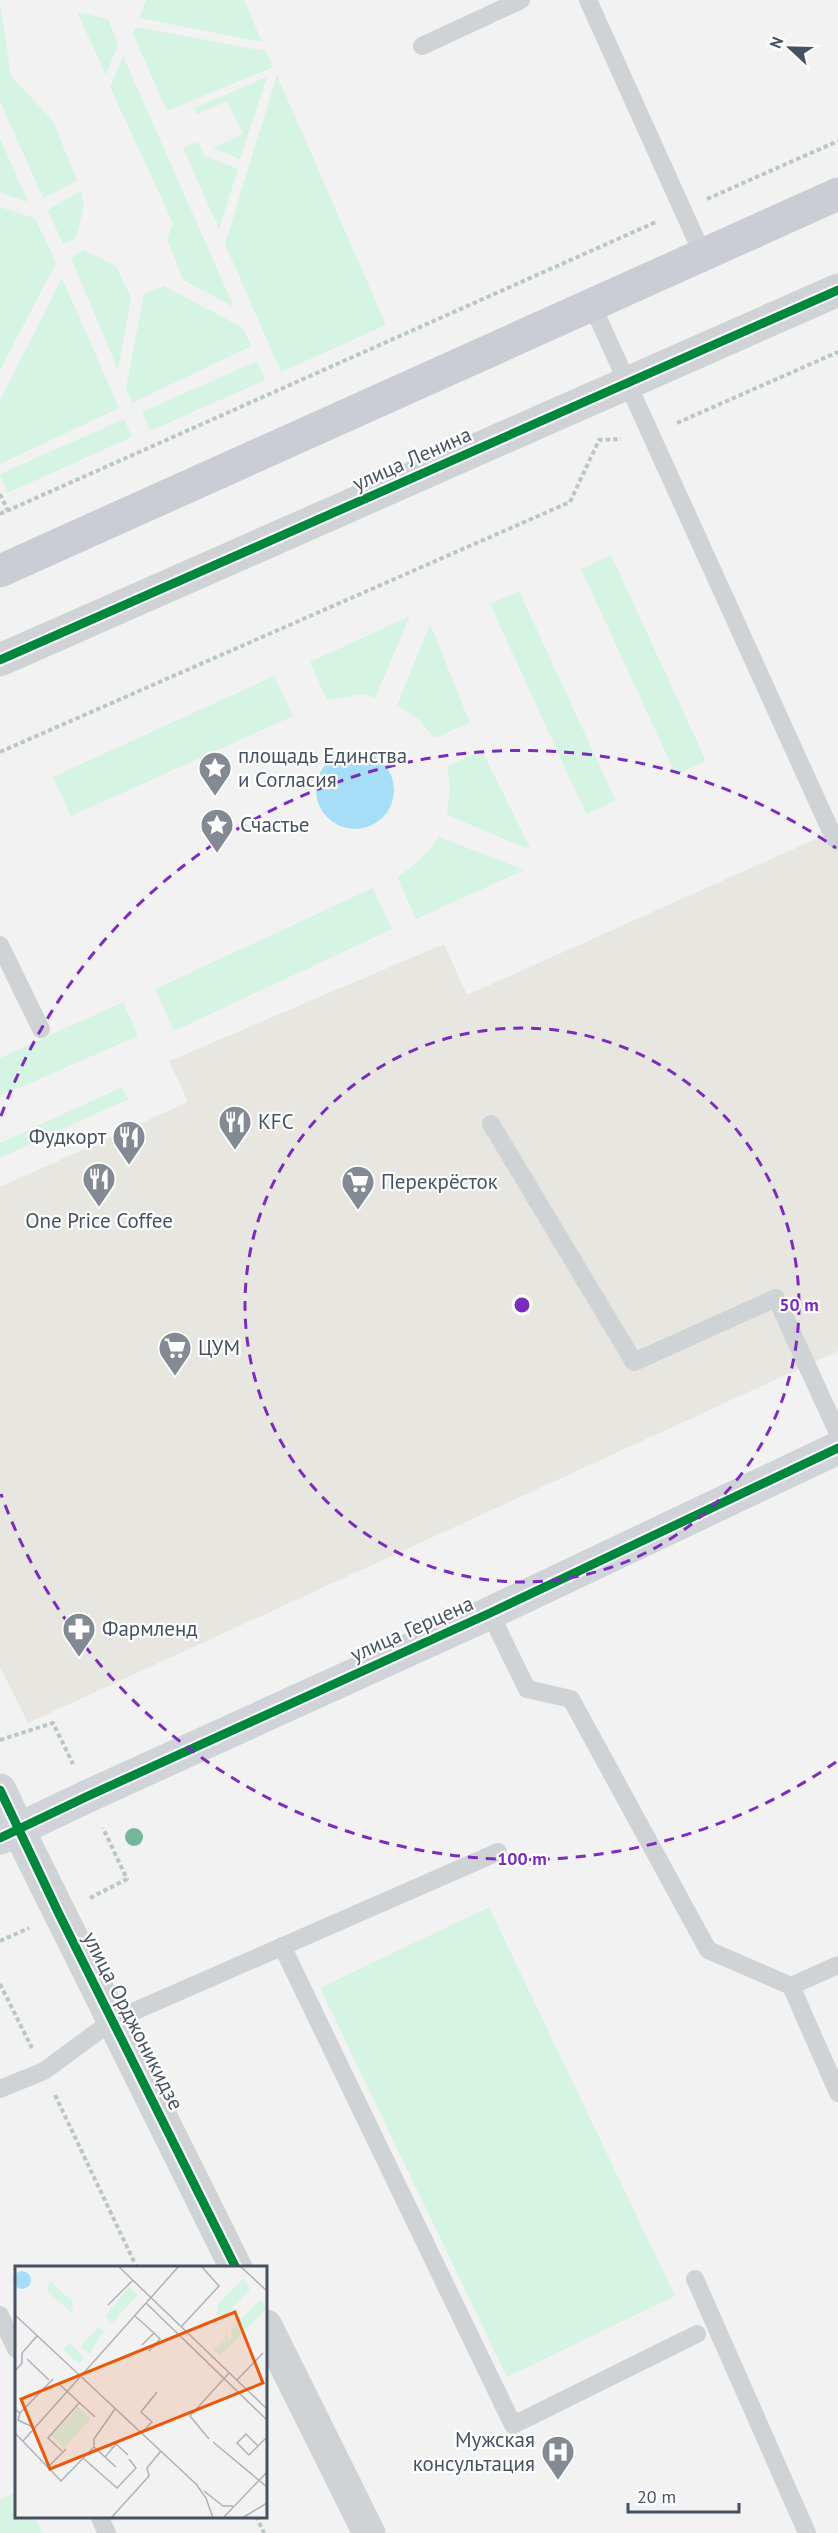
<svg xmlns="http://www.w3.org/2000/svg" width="838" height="2533" font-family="'PT Sans',sans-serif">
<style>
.commercial{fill:#e7e6e0}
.green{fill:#d5f4e3}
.water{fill:#a5def6}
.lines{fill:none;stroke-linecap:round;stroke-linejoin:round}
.path{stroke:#bac8c5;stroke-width:4;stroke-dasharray:4.5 3;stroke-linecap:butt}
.lane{stroke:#d0d3d5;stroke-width:18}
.street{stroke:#d0d3d5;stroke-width:33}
.secondary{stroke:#d0d3d7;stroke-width:33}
.primary{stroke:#cacdd3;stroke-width:33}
.cycleway-casing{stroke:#fff;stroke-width:13}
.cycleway{stroke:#00873e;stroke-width:9}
.tree{fill:#74b79b}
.ring{fill:none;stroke:#7b2cbf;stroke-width:3;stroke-dasharray:10 8}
.labels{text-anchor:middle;stroke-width:4.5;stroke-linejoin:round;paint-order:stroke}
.street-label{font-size:21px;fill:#465261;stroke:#fff}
.poi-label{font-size:21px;fill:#465261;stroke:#fff;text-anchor:start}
.inset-road{fill:none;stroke:#aeb2b8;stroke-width:1.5}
.view{fill:#e8590c;fill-opacity:0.15;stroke:#e8590c;stroke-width:3}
.inset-edge{fill:none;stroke:#465261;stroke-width:3}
.centre{fill:#7b2cbf;stroke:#fff;stroke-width:3}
.ring-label{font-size:18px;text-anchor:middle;font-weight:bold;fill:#7b2cbf;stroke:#fff;stroke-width:4.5;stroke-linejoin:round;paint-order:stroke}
</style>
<rect width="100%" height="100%" fill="#f3f2f2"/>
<!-- commercial -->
<polygon class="commercial" points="838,829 838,1351 28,1723 0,1667 0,1187 188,1102 169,1061 444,944 467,995"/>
<!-- green -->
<g class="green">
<polygon points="146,0 244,0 262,42 139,18"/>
<polygon points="0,4 11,76 53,121 77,181 43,198 0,101"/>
<polygon points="77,12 108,19 118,44 106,75"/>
<polygon points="136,27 266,51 273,67 167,111 133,34"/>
<polygon points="123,56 234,307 183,280 167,239 173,223 110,87"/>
<polygon points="277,75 386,325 281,372 225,244"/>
<polygon points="267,77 240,159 213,148 243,134 227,101 197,114 194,108"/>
<polygon points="0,138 28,202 0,193"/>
<polygon points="198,142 205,156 238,169 219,229 183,148"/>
<polygon points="81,191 84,206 76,238 63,244 48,210"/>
<polygon points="0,207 35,218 56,263 0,370"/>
<polygon points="84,250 116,266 131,298 118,370 71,258"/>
<polygon points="62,278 119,408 0,464 0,401"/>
<polygon points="164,286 243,328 251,346 132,403 126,387 144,294"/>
<polygon points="257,361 265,380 150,431 142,412"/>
<polygon points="124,419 132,437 7,493 0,474"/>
<polygon points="611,555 706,761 676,775 581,569"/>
<polygon points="519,591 616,801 586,814 490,604"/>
<polygon points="410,616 375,698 364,694 327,700 310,662"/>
<polygon points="430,624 470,723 434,738 420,720 397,705"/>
<polygon points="274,676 293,716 71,816 53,777"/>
<polygon points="482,751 531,850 447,815 450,787 447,766"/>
<path d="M439,837l85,33 -108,49 -19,-42c18,-11 30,-23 42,-40z"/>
<polygon points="373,888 392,929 174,1031 155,989"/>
<polygon points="123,1002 138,1036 0,1096 0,1058"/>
<polygon points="122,1087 128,1099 0,1158 0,1143"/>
<polygon points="489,1907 675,2296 507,2377 320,1988"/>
<polygon points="16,2492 16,2516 35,2517 43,2533 0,2533 0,2500"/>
</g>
<!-- water -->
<circle class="water" cx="355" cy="790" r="39"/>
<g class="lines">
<!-- path -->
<g class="path">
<polyline points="707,199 838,141"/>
<polyline points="677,423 838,352"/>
<polyline points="0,494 8,511"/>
<polyline points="0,514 656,222"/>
<polyline points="0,752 570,502 599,440 621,439"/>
<polyline points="0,1740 53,1723 73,1764"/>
<polyline points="90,1898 127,1879 103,1828"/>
<polyline points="0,1941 29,1928"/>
<polyline points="0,1984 32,2048"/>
<polyline points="55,2095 137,2268"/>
<polyline points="256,2516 264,2533"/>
</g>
<!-- lane -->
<g class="lane">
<polyline points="588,0 703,255"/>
<polyline points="422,46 521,0"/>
<polyline points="592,305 834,838 838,841"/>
<polyline points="0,945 41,1029"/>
<polyline points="491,1124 634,1362 776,1298 838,1433"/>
<polyline points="490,1613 527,1689 571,1699 708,1950 791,1986"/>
<polyline points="282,1946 513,2425 697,2334"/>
<polyline points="838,1965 791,1986 838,2093"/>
<polyline points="0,2089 44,2071 112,2021 498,1852"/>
<polyline points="695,2279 807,2533"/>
<polyline points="0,2315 16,2349"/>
<polyline points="99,2516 107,2533"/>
</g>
<!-- street -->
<g class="street">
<polyline points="0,660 838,290"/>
<polyline points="18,1829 236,2268"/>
<polyline points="266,2326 369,2533"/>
</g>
<!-- secondary -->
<g class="secondary">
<polyline points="0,1790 18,1829"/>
<polyline points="0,1838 88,1796 490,1613 838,1448"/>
</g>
<!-- primary -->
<polyline class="primary" points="0,571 838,194"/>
<!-- cycleway casing -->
<g class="cycleway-casing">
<g id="cycleway">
<polyline points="0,660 838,290"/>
<polyline points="0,1790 59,1914 236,2268"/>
<polyline points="0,1838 88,1796 490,1613 838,1448"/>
</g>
</g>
<!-- cycleway -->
<use href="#cycleway" class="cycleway"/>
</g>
<!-- trees -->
<circle class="tree" cx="134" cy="1837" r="9"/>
<!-- distance rings -->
<g class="ring">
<circle cx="522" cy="1305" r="277"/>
<path d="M836 1762A554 554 0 0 1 1 1494M1 1116A554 554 0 0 1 836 848"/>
</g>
<!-- icons -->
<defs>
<g id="sight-pin" transform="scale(1.725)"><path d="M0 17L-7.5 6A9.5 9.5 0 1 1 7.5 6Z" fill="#838a94" stroke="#fff"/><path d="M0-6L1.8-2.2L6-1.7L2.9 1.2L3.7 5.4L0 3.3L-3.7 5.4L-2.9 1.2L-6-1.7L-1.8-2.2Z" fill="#fff"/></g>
<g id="restaurant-pin" transform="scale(1.725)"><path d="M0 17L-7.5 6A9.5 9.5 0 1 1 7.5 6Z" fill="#838a94" stroke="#fff"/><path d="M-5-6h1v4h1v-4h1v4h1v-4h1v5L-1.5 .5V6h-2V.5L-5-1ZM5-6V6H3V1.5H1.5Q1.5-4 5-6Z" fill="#fff"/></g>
<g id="supermarket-pin" transform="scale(1.725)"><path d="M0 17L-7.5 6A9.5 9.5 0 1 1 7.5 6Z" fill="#838a94" stroke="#fff"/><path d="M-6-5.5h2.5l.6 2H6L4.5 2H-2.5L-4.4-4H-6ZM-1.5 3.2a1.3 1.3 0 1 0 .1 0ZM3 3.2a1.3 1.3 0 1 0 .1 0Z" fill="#fff"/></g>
<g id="pharmacy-pin" transform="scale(1.725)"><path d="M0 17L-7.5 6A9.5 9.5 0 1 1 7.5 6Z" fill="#838a94" stroke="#fff"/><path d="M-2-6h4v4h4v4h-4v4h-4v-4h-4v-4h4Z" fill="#fff"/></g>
<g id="hospital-pin" transform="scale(1.725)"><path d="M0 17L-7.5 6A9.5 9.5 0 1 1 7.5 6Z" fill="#838a94" stroke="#fff"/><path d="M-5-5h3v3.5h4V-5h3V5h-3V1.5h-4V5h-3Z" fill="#fff"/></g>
</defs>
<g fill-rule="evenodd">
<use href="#sight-pin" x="215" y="768"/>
<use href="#sight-pin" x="217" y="825"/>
<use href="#restaurant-pin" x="235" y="1122"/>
<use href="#restaurant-pin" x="129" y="1137"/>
<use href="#restaurant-pin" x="99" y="1179"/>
<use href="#supermarket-pin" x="358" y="1182"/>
<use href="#supermarket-pin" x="175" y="1348"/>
<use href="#pharmacy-pin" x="79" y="1629"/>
<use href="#hospital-pin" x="558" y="2452"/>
</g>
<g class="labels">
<!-- street labels -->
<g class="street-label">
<text transform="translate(412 459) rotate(-24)" y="7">улица Ленина</text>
<text transform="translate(412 1629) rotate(-24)" y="7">улица Герцена</text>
<text transform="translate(133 2021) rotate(63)" y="7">улица Орджоникидзе</text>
</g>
<!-- poi labels -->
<g class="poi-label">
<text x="238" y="763">площадь Единства<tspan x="238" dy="24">и Согласия</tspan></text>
<text x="240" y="832">Счастье</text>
<text x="258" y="1129">KFC</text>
<text x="106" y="1144" text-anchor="end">Фудкорт</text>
<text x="381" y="1189">Перекрёсток</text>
<text x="99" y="1228" text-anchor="middle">One Price Coffee</text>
<text x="198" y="1355">ЦУМ</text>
<text x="102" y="1636">Фармленд</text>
<text x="535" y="2447" text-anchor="end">Мужская<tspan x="535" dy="24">консультация</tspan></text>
</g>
</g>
<!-- overview -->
<g transform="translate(15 2266)">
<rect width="252" height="252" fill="#f3f2f2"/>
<path d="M228,13l7,10 -25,27 -7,-1 -1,-10zM34,14l24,22 -1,11 -25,-22zM114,21l9,8 -26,28 -7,-7zM246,33l6,9 -47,48 -7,-7 14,-10h-4l5,-6v6h4l-1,-9zM83,61l6,4 -15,23 -9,-7zM55,77l15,15 -6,6 -17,-15zM63,141l13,12 -27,29 -13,-12z" fill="#d5f4e3"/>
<path d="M-2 14a9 9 0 1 1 18 0a9 9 0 1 1-18 0Z" fill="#a5def6"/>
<path class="inset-road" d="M103,0l149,143M225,0l27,25M131,37l121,117M93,39l25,-25M0,49l181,169 10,14 7,20M120,50l19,17 -12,12M166,61l38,-41 -18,-20M134,85l11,-12 -6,-6M12,93l22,21M0,105l7,-8v-10l15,-17M222,114l26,-27M43,117l37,34M0,143l5,4 33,-34M5,147l-2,7 17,8M0,167l46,48 33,-34 11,10M126,167l11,-11 -11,-10 16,-20M194,173l-19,-23 39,-43M8,175l156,-175M198,176l54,45M243,180l-12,-12 -9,9 12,12 18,-18M79,181v-8l21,-30M47,185l-14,-13 32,-36M68,192l34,30 19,-20 -7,-9M101,201l-11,-10 11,-13 12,11M32,202l19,-19M189,225l19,15h10M96,252l38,-42 -2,-8 14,-17M208,252l44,-46M227,252l25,-15"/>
<path class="view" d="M220,46l28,71 -213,86 -29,-70z"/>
<rect width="252" height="252" class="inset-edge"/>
</g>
<circle cx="522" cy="1305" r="9" class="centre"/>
<g class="ring-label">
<text x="799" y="1311">50 m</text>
<text x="522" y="1865">100 m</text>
</g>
<!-- north arrow -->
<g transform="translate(790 48) rotate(292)" stroke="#ffffff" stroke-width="4.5" paint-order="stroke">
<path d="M0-4.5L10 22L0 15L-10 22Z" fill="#465261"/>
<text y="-9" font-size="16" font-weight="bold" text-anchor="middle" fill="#465261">N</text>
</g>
<!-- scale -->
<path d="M628 2503v9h111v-9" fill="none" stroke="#465261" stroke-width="3"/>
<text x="637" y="2503" font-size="18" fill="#465261" stroke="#ffffff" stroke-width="4.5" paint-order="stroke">20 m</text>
</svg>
